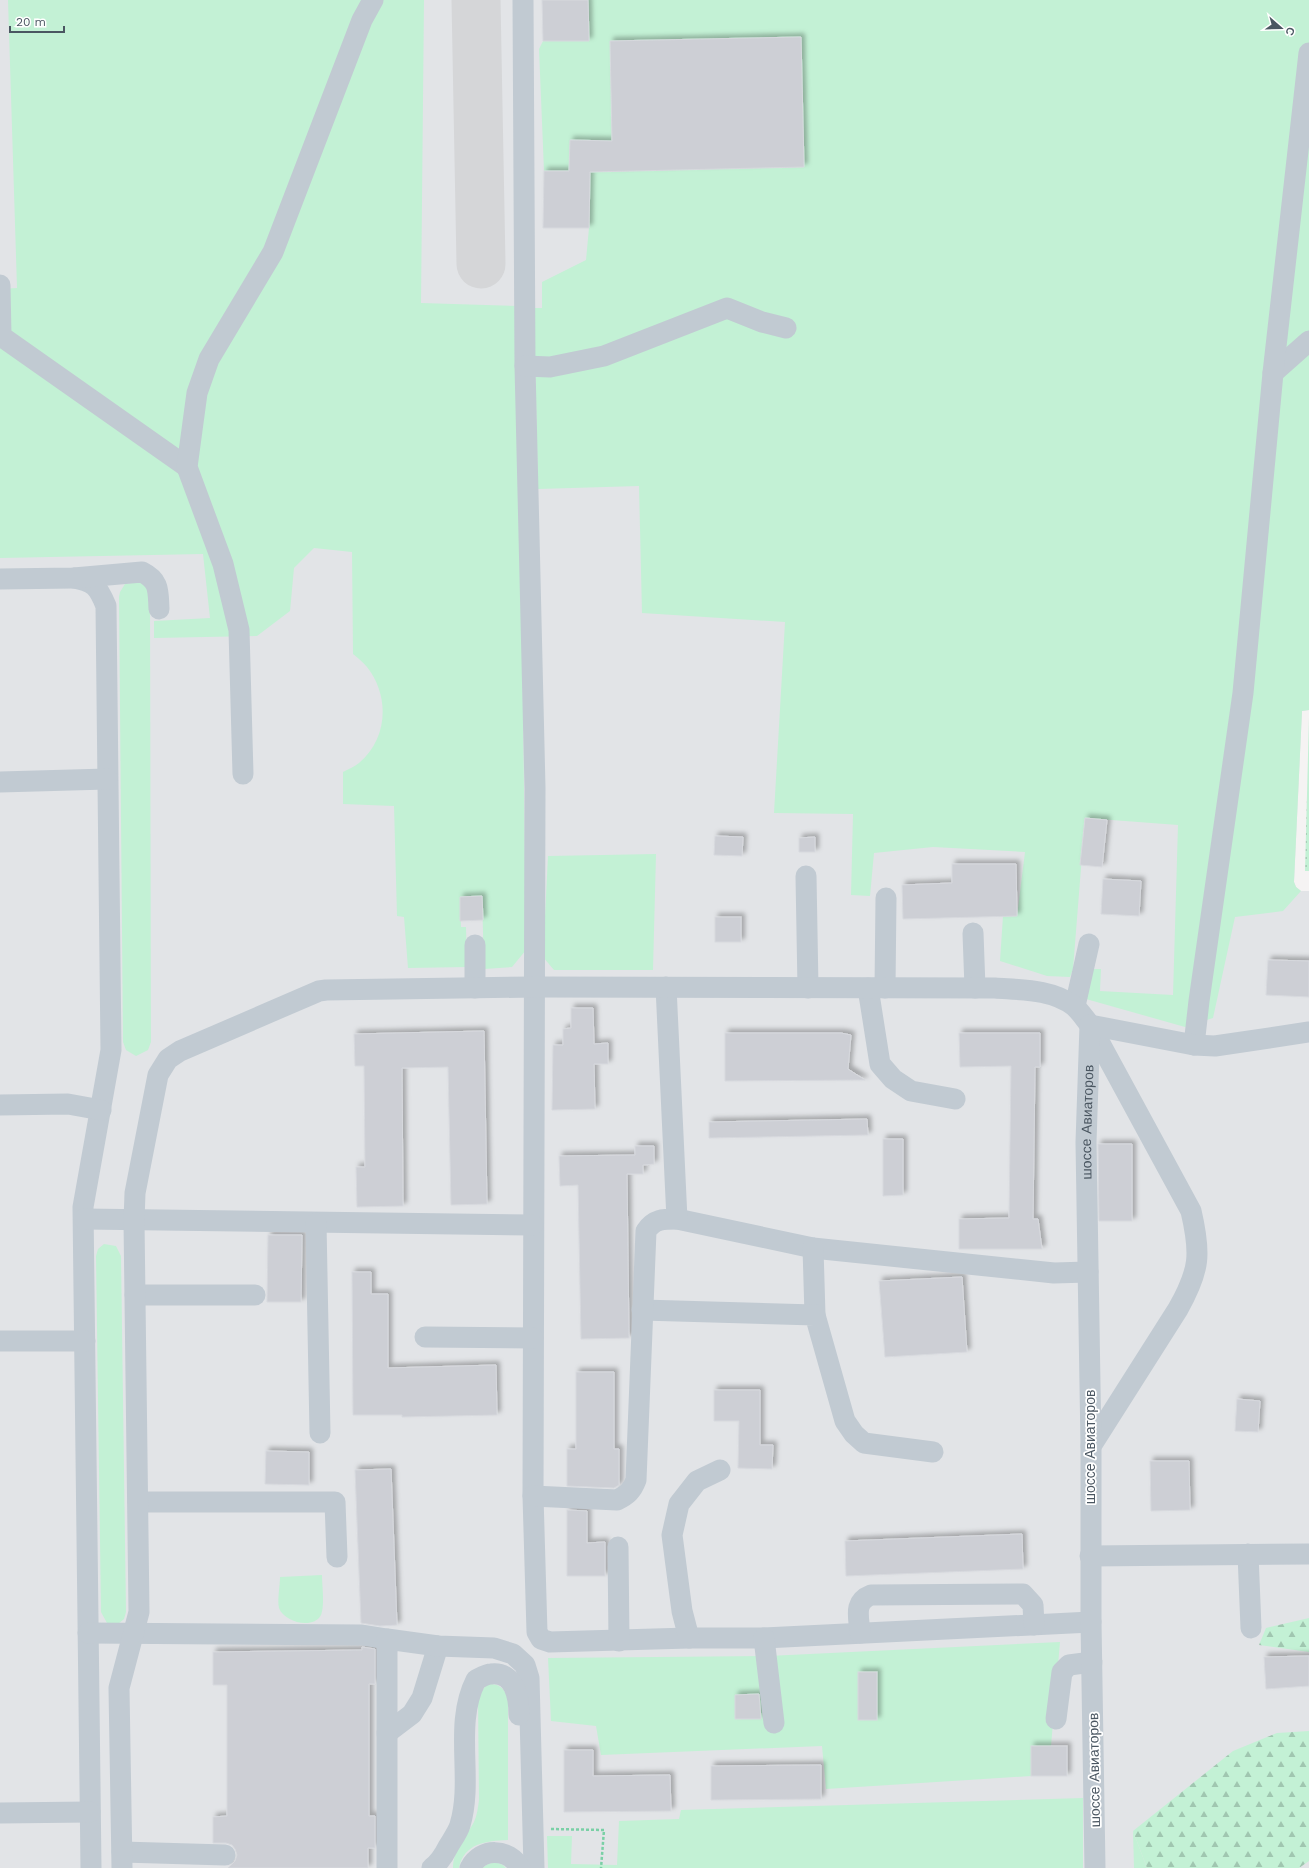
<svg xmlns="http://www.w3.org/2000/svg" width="1309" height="1868" font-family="'Work Sans',sans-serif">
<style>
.airport{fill:#e2e4e7}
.grass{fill:#c3f1d5}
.forest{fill:url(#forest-firs)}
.garden{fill:url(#garden-dots)}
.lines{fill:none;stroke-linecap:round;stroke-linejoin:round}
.taxiway{stroke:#d5d6d8;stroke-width:49}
.building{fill:#cdcfd5;stroke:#d7d9de;filter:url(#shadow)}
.path{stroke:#7ad0a6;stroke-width:2.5;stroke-dasharray:3 2;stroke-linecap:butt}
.minor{stroke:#c1cad2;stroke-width:21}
.labels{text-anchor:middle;stroke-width:3.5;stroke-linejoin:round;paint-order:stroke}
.street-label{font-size:14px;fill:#4a5661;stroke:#fff}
</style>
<defs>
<pattern id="forest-firs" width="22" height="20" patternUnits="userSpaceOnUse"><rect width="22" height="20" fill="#c3f1d5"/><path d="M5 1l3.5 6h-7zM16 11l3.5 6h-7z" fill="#a0c6b0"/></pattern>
<pattern id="garden-dots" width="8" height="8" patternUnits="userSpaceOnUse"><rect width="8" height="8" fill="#c3f1d5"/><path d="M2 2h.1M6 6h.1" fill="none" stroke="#a0c6b0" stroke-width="1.8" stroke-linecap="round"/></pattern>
<filter id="shadow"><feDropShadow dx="3.5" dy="-3.5" stdDeviation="2" flood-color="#0004"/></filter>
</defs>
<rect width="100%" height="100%" fill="#f5f3f3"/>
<!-- airport -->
<polygon class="airport" points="0,0 1309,0 1309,710 1302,711 1294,882 1296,887 1301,891 1309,891 1309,1868 0,1868"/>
<!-- grass -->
<g class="grass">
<path d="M8,0h416l-3,303 97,3 8,644 -14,17 -28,2 -2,-73 -22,1 1,30h5l1,40 -59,1 -4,-51 -7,-1 -3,-110 -51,-2v-32c5,-3 11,-5 16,-9 29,-24 31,-67 8,-96 -4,-5 -9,-9 -14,-13l-1,-102 -38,-4 -20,20 -4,43 -33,25 -103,2v-17l56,-3 -7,-64 -203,4v-269l17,-1z"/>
<polygon points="588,0 1309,0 1309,710 1302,711 1294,882 1296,887 1301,891 1283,911 1235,917 1213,1018 1185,1027 1086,999 1092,969 1101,969 1100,991 1173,995 1178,825 1085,818 1073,969 1070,977 1047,976 1000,961 1003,916 1017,916 1025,852 933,847 874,853 870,896 851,895 853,814 774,813 785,622 642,613 639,486 538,489 534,308 542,308 542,282 586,260 589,228 590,141 570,141 569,171 544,171 539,49 543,41 589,41"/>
<polygon points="139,582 147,587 150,596 151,1042 148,1050 136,1056 126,1050 123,1042 119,597 120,592 125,584"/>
<polygon points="656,854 653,970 554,970 543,957 548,856"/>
<polygon points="104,1244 116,1246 121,1256 126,1612 124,1619 118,1624 107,1623 101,1612 96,1256 98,1249"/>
<path d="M322,1575c0,10 3,31 -1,40 -8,15 -37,7 -42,-7 -2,-8 1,-22 1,-31z"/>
<polygon points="1060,1642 1051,1746 1031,1746 1031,1776 826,1789 822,1746 601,1755 596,1726 551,1721 548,1658 768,1656"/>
<path d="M487,1684c12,0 15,2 21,13v143c-22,1 -44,3 -49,28h-6c0,-18 13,-31 21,-46 3,-7 4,-14 5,-22l-1,-104z"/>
<polygon points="1083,1798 1083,1868 548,1868 547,1836 572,1836 571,1864 617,1865 619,1821 679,1819 681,1810"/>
<polygon points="1133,1831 1147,1868 1134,1868"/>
<polygon points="496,1862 503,1865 506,1868 482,1868 488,1864"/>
</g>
<!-- forest -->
<g class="forest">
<polygon points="1309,1618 1309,1652 1259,1645 1266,1628"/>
<polygon points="1309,1731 1309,1861 1299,1868 1147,1868 1133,1831 1233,1751 1277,1733"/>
</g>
<!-- garden -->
<polygon class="garden" points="1309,717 1309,871 1305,871"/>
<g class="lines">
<!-- taxiway -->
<polyline class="taxiway" points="476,0 481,264"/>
</g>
<!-- building -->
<g class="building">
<polygon points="542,0 588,0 589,41 543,41"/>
<polygon points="801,37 804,167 590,172 589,228 543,228 544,171 569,171 570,140 612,141 610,41"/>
<polygon points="1085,818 1107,820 1102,867 1080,865"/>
<polygon points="715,836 743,837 742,856 714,855"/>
<polygon points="815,837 815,852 799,852 799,838"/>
<polygon points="952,864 1016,864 1017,916 903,919 902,885 952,883"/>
<polygon points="1103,879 1141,881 1139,916 1101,914"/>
<polygon points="482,896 483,920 460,921 460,897"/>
<rect x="715" y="917" width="26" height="25"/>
<polygon points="1268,960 1309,961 1309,997 1266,995"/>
<polygon points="571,1008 593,1008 594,1044 608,1043 608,1064 594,1064 595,1109 552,1110 553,1045 563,1045 563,1029 571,1028"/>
<polygon points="484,1031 487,1204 451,1205 448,1067 402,1068 403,1206 357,1207 356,1167 365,1167 364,1066 355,1066 354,1034"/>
<polygon points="725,1033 841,1033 851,1035 848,1069 865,1080 725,1081"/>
<polygon points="959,1033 1040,1033 1040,1067 1035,1067 1033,1219 1038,1219 1042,1249 959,1249 959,1219 1009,1218 1011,1066 960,1067"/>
<polygon points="867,1119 868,1135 709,1138 709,1122"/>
<polygon points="883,1139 903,1139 903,1195 883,1196"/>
<polygon points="1098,1144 1132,1144 1132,1221 1099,1221"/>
<polygon points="635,1146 654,1146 654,1164 643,1165 643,1174 627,1174 629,1338 581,1339 578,1185 560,1186 559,1156 635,1155"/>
<polygon points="268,1235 302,1235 301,1302 267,1302"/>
<polygon points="352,1272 371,1272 371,1294 388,1294 388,1368 496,1365 497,1415 402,1417 402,1415 353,1415"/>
<polygon points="962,1277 967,1352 885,1357 879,1281"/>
<polygon points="576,1372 614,1372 614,1449 619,1449 619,1485 614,1488 567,1486 567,1449 576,1449"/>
<polygon points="714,1390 760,1390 760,1445 773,1445 772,1469 738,1468 739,1421 714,1421"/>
<polygon points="1237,1399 1260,1401 1258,1432 1235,1431"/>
<polygon points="266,1451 309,1452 309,1485 265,1484"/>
<polygon points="1150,1461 1189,1461 1190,1510 1151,1511"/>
<polygon points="391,1469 397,1625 380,1626 361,1623 355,1470"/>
<polygon points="567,1510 587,1511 587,1543 605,1542 605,1576 567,1576"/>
<polygon points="1022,1534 1023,1569 846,1576 845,1541"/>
<polygon points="362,1647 375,1649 375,1684 369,1684 369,1816 375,1816 375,1848 368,1848 368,1868 228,1868 235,1861 237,1855 235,1849 232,1845 226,1843 213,1843 213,1817 227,1816 227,1685 213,1685 213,1652 362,1650"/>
<polygon points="1309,1656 1309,1686 1266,1689 1264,1657"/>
<rect x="858" y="1672" width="19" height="48"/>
<polygon points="759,1694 761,1719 735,1719 735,1695"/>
<rect x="1031" y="1746" width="36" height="30"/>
<polygon points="564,1750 593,1750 593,1776 670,1775 671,1811 564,1812"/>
<polygon points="821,1765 821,1799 711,1800 711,1766"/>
</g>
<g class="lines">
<!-- path -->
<polyline class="path" points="551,1829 604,1830 601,1868"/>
<!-- minor -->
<g class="minor">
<polyline points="523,0 525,366 535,788 533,1496 537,1632 541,1639 550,1642 689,1638 764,1638 1091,1622"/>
<polyline points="0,285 1,336 187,467"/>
<polyline points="525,366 550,367 604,356 727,308 762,322 786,328"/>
<polyline points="1273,373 1309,341"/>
<path d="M74,578c20,4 24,8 32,28l5,444 -28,157 8,661"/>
<path d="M0,579l74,-1 68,-6c18,9 16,19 17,37"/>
<polyline points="243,774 239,630 223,564 187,467 197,393 209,359 273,252 362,20 373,0"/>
<polyline points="0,782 107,779"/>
<polyline points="806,876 808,988"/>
<polyline points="973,933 975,988"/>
<polyline points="475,988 475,945"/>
<polyline points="868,988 880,1064 893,1079 911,1091 955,1099"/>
<polyline points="885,988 886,898"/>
<polyline points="1075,1006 1089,944"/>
<polyline points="1194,1045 1199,1001 1243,693 1273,373 1309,53"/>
<polyline points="0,1105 68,1104 101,1110"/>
<polyline points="84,1219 533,1225"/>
<polyline points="677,1219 813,1248 1054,1273 1088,1272"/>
<polyline points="316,1223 320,1433"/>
<polyline points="813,1248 815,1315"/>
<polyline points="135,1295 255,1295"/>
<polyline points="642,1310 815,1315 845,1421 854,1434 864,1443 933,1452"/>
<polyline points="425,1337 533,1338"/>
<polyline points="0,1341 85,1341"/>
<path d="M533,1496l84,4c10,-5 15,-9 19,-20l10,-249c8,-12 17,-12 31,-12l-11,-232"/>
<polyline points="138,1502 335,1502 337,1557"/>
<polyline points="618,1547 619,1641"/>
<polyline points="1248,1554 1251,1628"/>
<polyline points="1090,1556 1309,1554"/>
<polyline points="88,1633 362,1635 387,1639"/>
<path d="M860,1633c-1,-16 -7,-31 11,-38l152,-1 10,11 1,20"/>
<polyline points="689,1638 682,1611 672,1535 679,1504 697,1481 720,1470"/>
<polyline points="764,1638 774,1723"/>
<polyline points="1056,1719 1062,1672 1069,1665 1092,1662"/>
<polyline points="387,1733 412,1714 422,1698 438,1646"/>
<polyline points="0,1813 90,1812"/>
<polyline points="122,1852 225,1855"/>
<path d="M122,1868l-3,-180 20,-76 -5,-391 1,-28 23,-118 10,-16 12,-8 139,-60 7,-1 208,-3 461,1c26,2 57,1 79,18 6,5 11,13 16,19l101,186c10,43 9,59 -13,98l-87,137"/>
<polyline points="387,1868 387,1639 438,1646 494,1648 513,1654 525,1665 529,1678 534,1868"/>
<path d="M432,1868c8,-6 12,-13 16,-21 4,-7 10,-15 12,-22 14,-47 -7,-100 16,-145 4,-2 10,-6 15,-6 24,-3 28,24 28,41"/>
<path d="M470,1868c11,-21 39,-20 50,0"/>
<path id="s1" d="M1095,1868l-4,-246v-176l-5,-304 4,-117 104,20 21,1 94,-14"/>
</g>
</g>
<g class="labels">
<!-- street labels -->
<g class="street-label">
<text dy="5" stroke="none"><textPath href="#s1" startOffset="746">шоссе Авиаторов</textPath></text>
<text transform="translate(1090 1447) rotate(-90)" y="5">шоссе Авиаторов</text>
<text transform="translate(1094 1770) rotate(-91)" y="5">шоссе Авиаторов</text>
</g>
</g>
<!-- north arrow -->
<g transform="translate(1281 28) rotate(110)" stroke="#ffffff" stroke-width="3" paint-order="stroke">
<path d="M0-3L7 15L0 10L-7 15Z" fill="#4a5661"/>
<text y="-6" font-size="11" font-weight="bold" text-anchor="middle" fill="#4a5661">С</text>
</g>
<!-- scale -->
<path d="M10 26v6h54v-6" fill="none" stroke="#4a5661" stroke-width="2"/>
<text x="16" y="26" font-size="12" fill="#4a5661" stroke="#ffffff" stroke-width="3" paint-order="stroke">20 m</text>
</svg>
